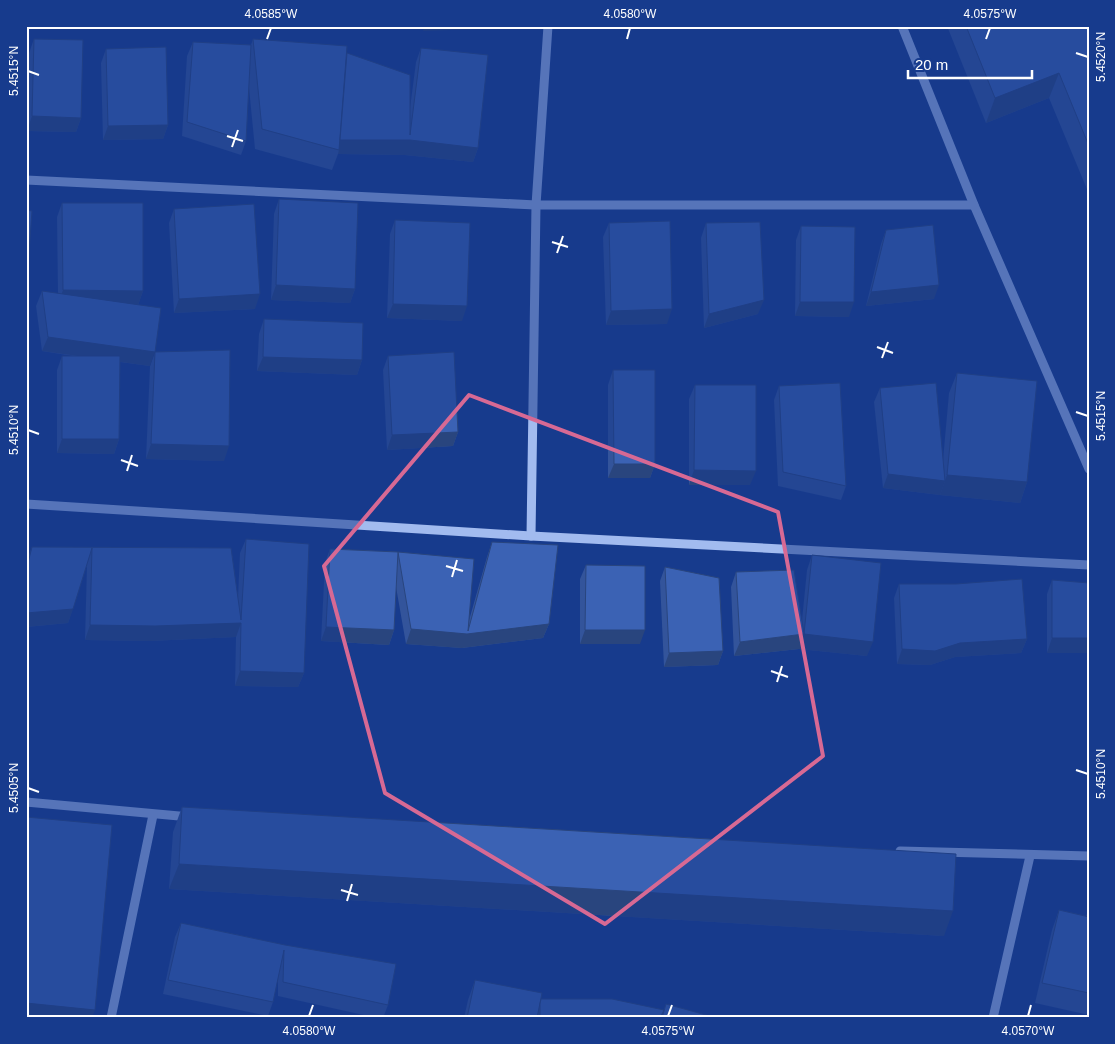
<svg xmlns="http://www.w3.org/2000/svg" width="1115" height="1044" font-family="Helvetica,sans-serif">
<style>
.lines{fill:none;stroke-linecap:round;stroke-linejoin:round}
.minor{stroke:#a2bbef;stroke-width:9}
.wall{fill:#33549b}
.shaded-wall{fill:#29457e}
.building{fill:#3b62b4;stroke:#29457e}
.marked{fill:none;stroke:#d76994;stroke-width:4;stroke-linejoin:round}
.ticks{fill:none;stroke:#fff;stroke-width:2}
.neatline{fill:none;stroke:#fff;stroke-width:2}
.ticks-label{font-size:12px;text-anchor:middle;fill:#fff}
</style>
<rect width="100%" height="100%" fill="#173b8d"/>
<g class="lines">
<!-- minor -->
<g class="minor">
<polyline points="902,26 974,205 1089,469"/>
<polyline points="26,180 536,205 974,205"/>
<polyline points="26,504 531,536 1089,565"/>
<polyline points="531,536 536,205 548,26"/>
<polyline points="26,802 190,817"/>
<polyline points="900,851 1089,856"/>
<polyline points="111,1018 153,815"/>
<polyline points="993,1018 1030,856"/>
</g>
</g>
<!-- wall -->
<g class="wall">
<polygon points="947,26 1089,26 1089,194 1049,98 986,123"/>
<polygon points="34,39 81,118 76,132 27,131 29,53"/>
<polygon points="253,39 347,53 410,108 416,62 421,48 478,148 473,162 405,155 338,154 332,170 255,149 249,88 246,141 241,155 182,136 187,56 193,42 251,45"/>
<polygon points="106,49 168,125 163,139 103,140 101,63"/>
<polygon points="279,199 355,289 350,303 271,300 274,214"/>
<polygon points="62,203 143,291 138,305 150,366 120,362 119,439 114,454 57,453 57,370 62,356 73,356 42,351 36,306 42,291 58,294 57,217"/>
<polygon points="174,209 255,309 174,313 169,223"/>
<polygon points="395,220 462,321 387,318 390,234"/>
<polygon points="609,223 667,324 606,325 603,237"/>
<polygon points="706,223 758,314 704,328 701,238"/>
<polygon points="801,226 849,317 795,316 796,240"/>
<polygon points="886,230 934,299 866,306 881,244"/>
<polygon points="264,319 362,360 357,375 257,371 259,334"/>
<polygon points="155,352 224,461 146,459 150,366"/>
<polygon points="388,356 458,432 453,446 387,450 383,370"/>
<polygon points="613,370 655,464 650,478 608,478 608,385"/>
<polygon points="957,373 1027,482 1020,503 940,495 883,488 874,402 880,388 943,460 949,393"/>
<polygon points="695,385 750,485 689,485 689,399"/>
<polygon points="779,386 846,486 841,500 778,486 774,400"/>
<polygon points="246,539 304,673 298,687 235,686 236,637 150,641 85,640 87,565 68,623 26,627 26,563 32,547 231,548 238,597 240,553"/>
<polygon points="492,542 549,624 543,638 462,648 406,644 396,587 394,630 389,645 321,641 325,563 330,549 398,552 468,624 487,557"/>
<polygon points="812,555 867,656 799,649 734,656 731,587 736,572 802,620 807,570"/>
<polygon points="586,565 640,644 580,644 580,579"/>
<polygon points="665,567 723,651 718,665 664,667 660,581"/>
<polygon points="1052,580 1089,583 1047,653 1047,594"/>
<polygon points="899,584 1027,639 1021,653 955,657 930,665 897,664 894,598"/>
<polygon points="182,807 944,936 169,889 173,832"/>
<polygon points="1089,908 1089,1015 1035,1003 1052,930 1059,910 1086,916"/>
<polygon points="181,923 285,945 388,1005 383,1018 377,1018 278,996 278,978 273,1002 268,1016 163,994 175,937"/>
<polygon points="475,980 541,999 664,1010 666,1004 717,1018 464,1018 468,1000"/>
</g>
<!-- shaded-wall -->
<g class="shaded-wall">
<polygon points="425,26 480,26 479,29 423,31"/>
<polygon points="1059,73 1049,98 986,123 995,98"/>
<polygon points="32,116 81,118 76,132 27,131"/>
<polygon points="168,125 163,139 103,140 108,126"/>
<polygon points="338,140 410,140 478,148 473,162 405,155 338,154 339,150"/>
<polygon points="276,285 355,289 350,303 271,300"/>
<polygon points="939,285 934,299 866,306 871,292"/>
<polygon points="63,290 143,291 138,305 58,305"/>
<polygon points="260,294 255,309 174,313 179,299"/>
<polygon points="764,300 758,314 704,328 709,314"/>
<polygon points="800,302 854,302 849,317 795,316"/>
<polygon points="393,304 467,306 462,321 387,318"/>
<polygon points="672,309 667,324 606,325 611,311"/>
<polygon points="48,337 155,352 150,366 42,351"/>
<polygon points="263,357 362,360 357,375 257,371"/>
<polygon points="458,432 453,446 387,450 392,435"/>
<polygon points="62,439 119,439 114,454 57,453"/>
<polygon points="151,444 229,446 224,461 146,459"/>
<polygon points="614,464 655,464 650,478 608,478"/>
<polygon points="694,470 756,471 750,485 689,485"/>
<polygon points="888,474 945,481 940,495 883,488"/>
<polygon points="947,475 1027,482 1020,503 940,495"/>
<polygon points="73,609 68,623 26,627 26,613"/>
<polygon points="241,623 236,637 150,641 85,640 90,625"/>
<polygon points="549,624 543,638 462,648 406,644 411,629"/>
<polygon points="326,627 394,630 389,645 321,641"/>
<polygon points="585,630 645,630 640,644 580,644"/>
<polygon points="804,634 873,642 867,656 799,649 734,656 740,642"/>
<polygon points="1052,638 1089,638 1089,653 1047,653"/>
<polygon points="1027,639 1021,653 955,657 930,665 897,664 902,649 960,643"/>
<polygon points="723,651 718,665 664,667 669,653"/>
<polygon points="240,671 304,673 298,687 235,686"/>
<polygon points="179,864 953,911 944,936 169,889"/>
<polygon points="26,1003 95,1010 92,1018 26,1018"/>
</g>
<!-- building -->
<g class="building">
<polygon points="966,26 1089,26 1089,146 1059,73 995,98"/>
<polygon points="34,39 83,40 81,118 32,116"/>
<polygon points="253,39 347,46 339,150 262,129"/>
<polygon points="193,42 251,45 246,141 187,122"/>
<polygon points="166,47 168,125 108,126 106,49"/>
<polygon points="421,48 488,55 478,148 410,140 340,140 347,53 410,75 410,135"/>
<polygon points="279,199 358,203 355,289 276,285"/>
<polygon points="62,203 143,203 143,291 63,290"/>
<polygon points="254,204 260,294 179,299 174,209"/>
<polygon points="26,210 32,211 28,267 26,267"/>
<polygon points="395,220 470,223 467,306 393,304"/>
<polygon points="670,221 672,309 611,311 609,223"/>
<polygon points="760,222 764,300 709,314 706,223"/>
<polygon points="933,225 939,285 871,292 886,230"/>
<polygon points="801,226 855,227 854,302 800,302"/>
<polygon points="42,291 161,308 155,352 48,337"/>
<polygon points="264,319 363,323 362,360 263,357"/>
<polygon points="230,350 229,446 151,444 155,352"/>
<polygon points="454,352 458,432 392,435 388,356"/>
<polygon points="62,356 120,356 119,439 62,439"/>
<polygon points="613,370 655,370 655,464 614,464"/>
<polygon points="957,373 1037,381 1027,482 947,475"/>
<polygon points="840,383 846,486 783,472 779,386"/>
<polygon points="936,383 945,481 888,474 880,388"/>
<polygon points="695,385 756,385 756,471 694,470"/>
<polygon points="246,539 309,544 304,673 240,671 241,623 155,626 90,625 92,548 73,609 26,613 26,571 32,547 231,548 241,620"/>
<polygon points="492,542 558,545 549,624 467,634 411,629 398,552 474,559 468,631"/>
<polygon points="330,549 398,552 394,630 326,627"/>
<polygon points="812,555 881,563 873,642 804,634"/>
<polygon points="586,565 645,566 645,630 585,630"/>
<polygon points="665,567 719,578 723,651 669,653"/>
<polygon points="794,570 804,634 740,642 736,572"/>
<polygon points="1022,579 1027,639 960,643 935,651 902,649 899,584 956,584"/>
<polygon points="1052,580 1089,583 1089,638 1052,638"/>
<polygon points="182,807 956,854 953,911 179,864"/>
<polygon points="26,817 112,825 95,1010 26,1003"/>
<polygon points="1059,910 1089,917 1089,993 1042,983"/>
<polygon points="181,923 285,945 396,964 388,1005 283,982 284,950 273,1002 168,980"/>
<polygon points="475,980 542,993 537,1018 467,1018"/>
<polygon points="541,999 612,999 664,1010 660,1018 540,1018 540,1004"/>
<polygon points="666,1004 717,1018 662,1018"/>
</g>
<!-- marked area -->
<path d="M0 0H1115V1044H0ZM469,395l309,117 45,244 -218,168 -220,-131 -61,-227z" fill="#173b8d" fill-opacity=".55" fill-rule="evenodd"/>
<path class="marked" d="M469,395l309,117 45,244 -218,168 -220,-131 -61,-227z"/>
<!-- ticks -->
<path class="ticks" d="M267,39l4,-11M627,39l3,-11M986,39l4,-11M1076,53l12,4M28,71l11,4M227,136l16,5M232,147l6,-17M552,242l16,5M557,253l6,-17M877,347l16,6M882,358l6,-16M1076,412l12,4M28,430l11,4M121,460l17,6M127,471l5,-16M446,566l17,5M452,577l5,-17M771,671l17,6M777,682l5,-16M1076,770l12,4M28,788l11,4M341,890l17,5M347,901l5,-17M309,1016l4,-11M668,1016l4,-11M1028,1016l3,-11"/>
<!-- border -->
<rect width="1115" height="1044" fill="none" stroke="#173b8d" stroke-width="55"/>
<!-- scale -->
<path d="M908 70v8h124v-8" fill="none" stroke="#ffffff" stroke-width="2.5"/>
<text x="915" y="70" font-size="15" fill="#ffffff" stroke="#173b8d" stroke-width="4" paint-order="stroke">20 m</text>
<rect x="28" y="28" width="1060" height="988" class="neatline"/>
<g class="ticks-label">
<text x="271" y="18">4.0585°W</text>
<text x="630" y="18">4.0580°W</text>
<text x="990" y="18">4.0575°W</text>
<text transform="translate(1101 57) rotate(-90)" y="4">5.4520°N</text>
<text transform="translate(14 71) rotate(-90)" y="4">5.4515°N</text>
<text transform="translate(1101 416) rotate(-90)" y="4">5.4515°N</text>
<text transform="translate(14 430) rotate(-90)" y="4">5.4510°N</text>
<text transform="translate(1101 774) rotate(-90)" y="4">5.4510°N</text>
<text transform="translate(14 788) rotate(-90)" y="4">5.4505°N</text>
<text x="309" y="1035">4.0580°W</text>
<text x="668" y="1035">4.0575°W</text>
<text x="1028" y="1035">4.0570°W</text>
</g>
</svg>
